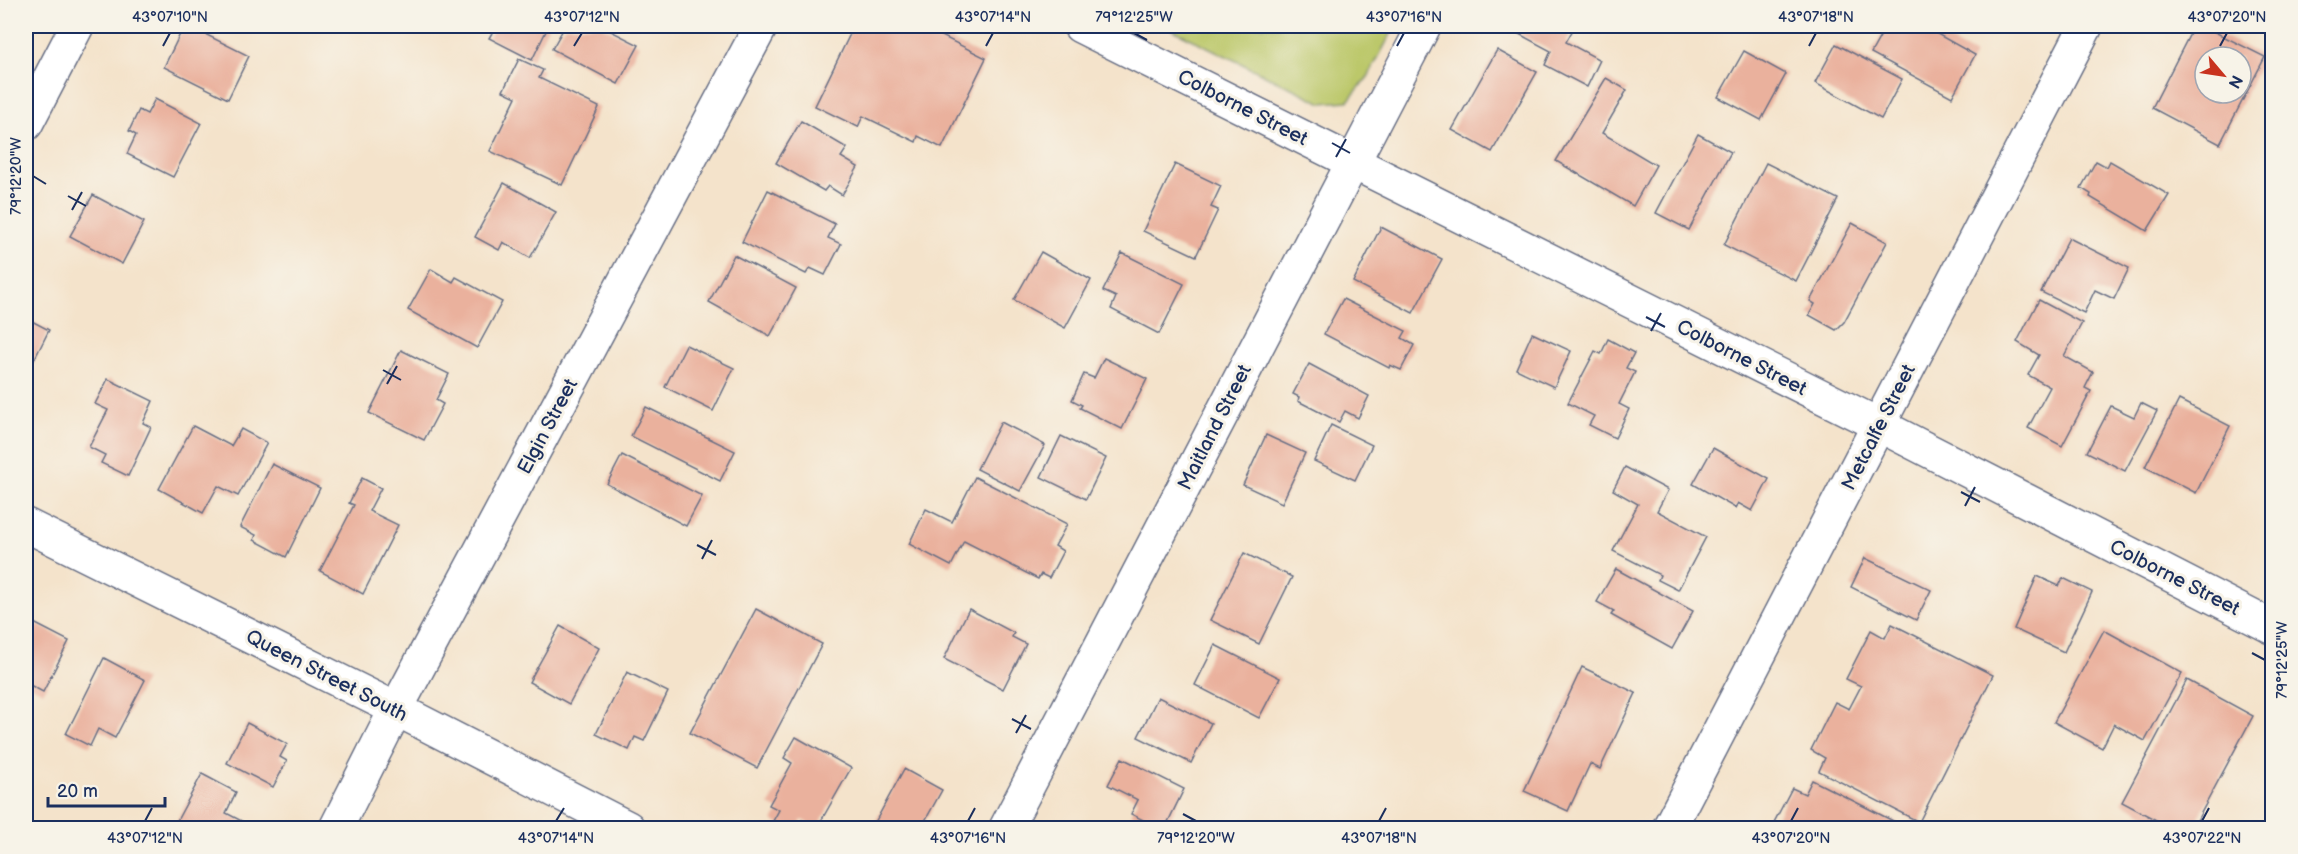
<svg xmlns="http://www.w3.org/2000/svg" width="2298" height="854" font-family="'Balsamiq Sans',sans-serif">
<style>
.green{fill:#bcc86a;stroke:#6c7c64;stroke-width:1.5}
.building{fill:#eab19d;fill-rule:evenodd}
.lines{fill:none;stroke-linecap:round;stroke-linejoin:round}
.minor-casing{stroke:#676e84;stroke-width:36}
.minor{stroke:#fff;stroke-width:33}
.ticks{fill:none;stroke:#1b2f5e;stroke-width:2}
.labels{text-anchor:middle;stroke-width:6;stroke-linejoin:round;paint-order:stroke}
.street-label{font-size:20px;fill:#1b2f5e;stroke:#f7f3e8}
.neatline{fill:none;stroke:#1b2f5e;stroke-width:2}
.ticks-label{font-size:15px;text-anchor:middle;fill:#1b2f5e}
</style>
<rect width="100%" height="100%" fill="#f7f3e8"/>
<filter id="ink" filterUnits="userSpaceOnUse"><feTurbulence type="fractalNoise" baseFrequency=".0167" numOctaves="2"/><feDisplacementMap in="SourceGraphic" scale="12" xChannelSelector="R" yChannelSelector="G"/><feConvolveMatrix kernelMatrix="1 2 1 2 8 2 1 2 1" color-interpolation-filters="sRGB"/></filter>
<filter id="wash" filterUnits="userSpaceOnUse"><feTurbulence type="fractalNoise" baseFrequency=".008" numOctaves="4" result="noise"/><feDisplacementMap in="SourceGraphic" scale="24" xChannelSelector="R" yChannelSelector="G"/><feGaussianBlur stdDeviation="1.35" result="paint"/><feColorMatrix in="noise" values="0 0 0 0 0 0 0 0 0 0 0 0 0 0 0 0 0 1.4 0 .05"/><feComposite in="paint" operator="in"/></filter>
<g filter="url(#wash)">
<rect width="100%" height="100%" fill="#f4e3cb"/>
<!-- green -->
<polygon class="green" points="1165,26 1395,26 1368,77 1348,101 1322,103"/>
<g id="blocks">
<!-- building -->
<g class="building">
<polygon points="184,26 189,26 249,56 228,99 164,67"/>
<polygon points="496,26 545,26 548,27 532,60 489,38"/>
<polygon points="565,26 601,26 639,45 618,84 552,49"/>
<polygon points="854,26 909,26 908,28 921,34 924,27 986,58 942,148 918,136 916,142 863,116 858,127 815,106"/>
<polygon points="1507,26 1575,26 1566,42 1600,60 1587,87 1545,65 1551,51 1506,27"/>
<polygon points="1886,26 1923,26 1975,55 1952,97 1871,53"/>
<path d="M2194,26h9l62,31 -45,87 -68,-36zM2205,57h36v36h-36z"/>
<polygon points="1836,44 1902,79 1881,119 1815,83"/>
<polygon points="1497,50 1537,72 1492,152 1452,130"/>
<polygon points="1744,51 1786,74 1761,120 1718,97"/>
<polygon points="519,59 543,70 539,78 599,107 562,185 490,151 516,97 503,91"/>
<polygon points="1606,78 1627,90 1602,133 1656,165 1633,206 1556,161"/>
<polygon points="155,99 201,123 173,177 127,154 136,135 129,131 139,110 147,114"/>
<polygon points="801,121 847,148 841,157 858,167 842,195 828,186 824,191 776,163"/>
<polygon points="1698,134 1731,152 1689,230 1656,213"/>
<polygon points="2096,161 2107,167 2110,161 2169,195 2147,231 2090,197 2091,194 2081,188"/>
<polygon points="1766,163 1838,199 1796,281 1724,245"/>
<polygon points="1175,164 1221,186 1211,207 1218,210 1196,256 1143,231"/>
<polygon points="504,183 556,212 530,258 503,242 499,250 475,237"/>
<polygon points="768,190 835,224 828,238 841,244 825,275 810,268 806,274 742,242"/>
<polygon points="93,195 144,222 122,264 70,236"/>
<polygon points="1852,223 1887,242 1844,322 1836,330 1809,315 1815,304 1810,301"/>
<polygon points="1381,227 1442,259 1413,313 1353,282"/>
<polygon points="2069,238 2129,268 2114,299 2095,290 2084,313 2041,292"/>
<polygon points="1041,252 1091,280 1065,328 1014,300"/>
<polygon points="1122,253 1184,284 1159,334 1111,309 1116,297 1103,291"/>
<polygon points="734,255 796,288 770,336 709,302"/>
<polygon points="431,269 453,282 456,277 502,302 477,348 408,310"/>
<polygon points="1343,299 1406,331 1402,338 1414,345 1401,370 1390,365 1389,368 1324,334"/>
<polygon points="2039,300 2082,323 2064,356 2093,372 2085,388 2091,391 2062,446 2028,428 2050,387 2028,375 2039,355 2017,342"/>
<polygon points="26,318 49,330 26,376"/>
<polygon points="1532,333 1571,351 1554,387 1516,369"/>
<polygon points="1608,339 1634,353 1626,368 1635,372 1619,404 1629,409 1615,438 1589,425 1594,416 1568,403 1595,351 1601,354"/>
<polygon points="686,345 734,368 713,411 665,387"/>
<polygon points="401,350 449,374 436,400 443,404 424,440 369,413"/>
<polygon points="1104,358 1147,379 1122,429 1080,408 1082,405 1072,400 1084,374 1094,378"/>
<polygon points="1309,364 1369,396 1358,418 1345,411 1339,422 1298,401 1299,397 1293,394"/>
<polygon points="108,379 153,401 143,423 151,427 128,476 101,463 105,455 89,447 108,410 95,404"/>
<polygon points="2179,400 2230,426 2196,493 2145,467"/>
<polygon points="2141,403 2157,411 2125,471 2087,452 2111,406 2134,417"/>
<polygon points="646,407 735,451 720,481 631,436"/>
<polygon points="1001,422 1045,445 1020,491 977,469"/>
<polygon points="1331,425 1372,445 1355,480 1314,461"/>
<polygon points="193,426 231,446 241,429 267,443 238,496 218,486 203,513 159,489"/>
<polygon points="1266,435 1305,453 1282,503 1243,485"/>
<polygon points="1061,436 1106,458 1086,499 1041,477"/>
<polygon points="1713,448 1769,479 1752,511 1738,503 1735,508 1693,484"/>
<polygon points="622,455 702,496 686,526 607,484"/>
<polygon points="272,464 320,488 286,557 254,540 256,535 240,527"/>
<polygon points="1625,467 1668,490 1657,511 1706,537 1678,590 1658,580 1660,575 1613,551 1638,504 1613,490"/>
<polygon points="975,477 1067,524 1055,546 1063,551 1049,578 1041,574 1038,579 964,541 951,566 909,544 926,509 952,522"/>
<polygon points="362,478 381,488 369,511 398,525 363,594 320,571 354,505 349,503"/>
<polygon points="1244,553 1292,577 1259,644 1210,620"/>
<polygon points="1865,558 1931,590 1916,620 1851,587"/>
<polygon points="1616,569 1693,611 1672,649 1611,615 1614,611 1597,602"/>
<polygon points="2037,576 2059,586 2063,578 2092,592 2064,652 2014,629"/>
<polygon points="756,609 822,644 757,768 690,733"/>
<polygon points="969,609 1014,633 1012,637 1026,644 1003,689 944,659"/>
<polygon points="30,621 69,641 43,692 26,683 26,631"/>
<polygon points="1892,624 1993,675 1919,822 1819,771 1825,758 1811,750 1835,702 1849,709 1861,686 1846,679 1871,630 1885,638"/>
<polygon points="560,626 599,648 569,704 529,682"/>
<polygon points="2104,630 2182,673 2145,741 2114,724 2102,748 2054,722"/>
<polygon points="1215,645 1280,678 1259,718 1195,685"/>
<polygon points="104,658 145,680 115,738 98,729 90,746 66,734"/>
<polygon points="1582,667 1636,693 1600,769 1590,764 1568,811 1524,791"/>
<polygon points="627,672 668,692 644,741 635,737 629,750 596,734"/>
<polygon points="2187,680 2253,716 2193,828 2171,828 2122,802"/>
<polygon points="1158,697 1211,723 1191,763 1138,737"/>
<polygon points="247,723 287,744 280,757 287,761 273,787 227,763"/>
<polygon points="796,737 851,768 817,828 802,820 798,828 786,828 773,821 779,810 769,805 792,763 784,758"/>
<polygon points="1122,758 1184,789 1168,822 1181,828 1159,828 1131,814 1138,800 1108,785"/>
<polygon points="904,769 942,790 921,828 872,828"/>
<polygon points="202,774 236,792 226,813 255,828 173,828"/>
<polygon points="1812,780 1907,828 1771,828 1792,788 1805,794"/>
</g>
</g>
</g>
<g filter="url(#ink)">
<use href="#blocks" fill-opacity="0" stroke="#676e84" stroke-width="1.5"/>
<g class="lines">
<!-- minor casing -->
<g class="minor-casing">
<g id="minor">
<polyline points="1080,26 1879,425 2272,627"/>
<polyline points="26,124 77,26"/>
<polyline points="26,525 396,709 628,828"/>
<polyline points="336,828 396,709 761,26"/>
<polyline points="1006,828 1424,26"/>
<polyline points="1669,828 2086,26"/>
</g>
</g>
<!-- minor -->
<use href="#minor" class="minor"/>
</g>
</g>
<!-- ticks -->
<path class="ticks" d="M1134,33l13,7M163,46l7,-13M574,46l8,-13M986,46l7,-13M1397,46l7,-13M1809,46l7,-13M2220,46l7,-13M1332,143l18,10M1336,157l10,-18M33,176l13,8M68,196l18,10M72,210l10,-18M1646,317l19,10M1651,331l10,-18M383,370l18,10M387,384l10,-18M1961,492l19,10M1965,506l10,-19M697,545l19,10M702,559l10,-19M2252,653l13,7M1012,719l19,10M1016,733l10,-18M1183,814l13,7M145,821l7,-13M556,821l8,-13M968,821l7,-13M1379,821l7,-13M1791,821l7,-13M2202,821l7,-13"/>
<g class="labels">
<!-- street labels -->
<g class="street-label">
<text transform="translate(1243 107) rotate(27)" y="7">Colborne Street</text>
<text transform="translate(1742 357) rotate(27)" y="7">Colborne Street</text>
<text transform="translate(547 426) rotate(-62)" y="7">Elgin Street</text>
<text transform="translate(1214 427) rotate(-63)" y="7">Maitland Street</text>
<text transform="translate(1878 427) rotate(-63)" y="7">Metcalfe Street</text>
<text transform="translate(2175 577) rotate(27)" y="7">Colborne Street</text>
<text transform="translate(327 675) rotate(27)" y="7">Queen Street South</text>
</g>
</g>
<!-- margin -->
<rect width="2298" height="854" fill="none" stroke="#f7f3e8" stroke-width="66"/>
<!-- north arrow -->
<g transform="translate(2223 75) rotate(119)"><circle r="28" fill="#f7f3e8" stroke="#9fa5b1" stroke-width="1.5"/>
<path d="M0-4.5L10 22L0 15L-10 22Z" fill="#c8321e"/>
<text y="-9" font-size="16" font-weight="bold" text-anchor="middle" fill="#1b2f5e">N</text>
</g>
<!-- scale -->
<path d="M48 797v9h117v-9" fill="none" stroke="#1b2f5e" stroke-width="3"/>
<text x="57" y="797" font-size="18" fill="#1b2f5e" stroke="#f7f3e8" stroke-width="4.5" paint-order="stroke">20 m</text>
<rect x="33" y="33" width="2232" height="788" class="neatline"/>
<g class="ticks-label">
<text x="170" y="22">43°07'10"N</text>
<text x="582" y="22">43°07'12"N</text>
<text x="993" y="22">43°07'14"N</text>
<text x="1134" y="22">79°12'25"W</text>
<text x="1404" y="22">43°07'16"N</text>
<text x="1816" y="22">43°07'18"N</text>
<text x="2227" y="22">43°07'20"N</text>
<text transform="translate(16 176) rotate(-90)" y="5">79°12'20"W</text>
<text transform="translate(2282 660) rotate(-90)" y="5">79°12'25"W</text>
<text x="145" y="843">43°07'12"N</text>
<text x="556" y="843">43°07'14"N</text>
<text x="968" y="843">43°07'16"N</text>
<text x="1196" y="843">79°12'20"W</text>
<text x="1379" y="843">43°07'18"N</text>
<text x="1791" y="843">43°07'20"N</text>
<text x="2202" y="843">43°07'22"N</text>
</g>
</svg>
